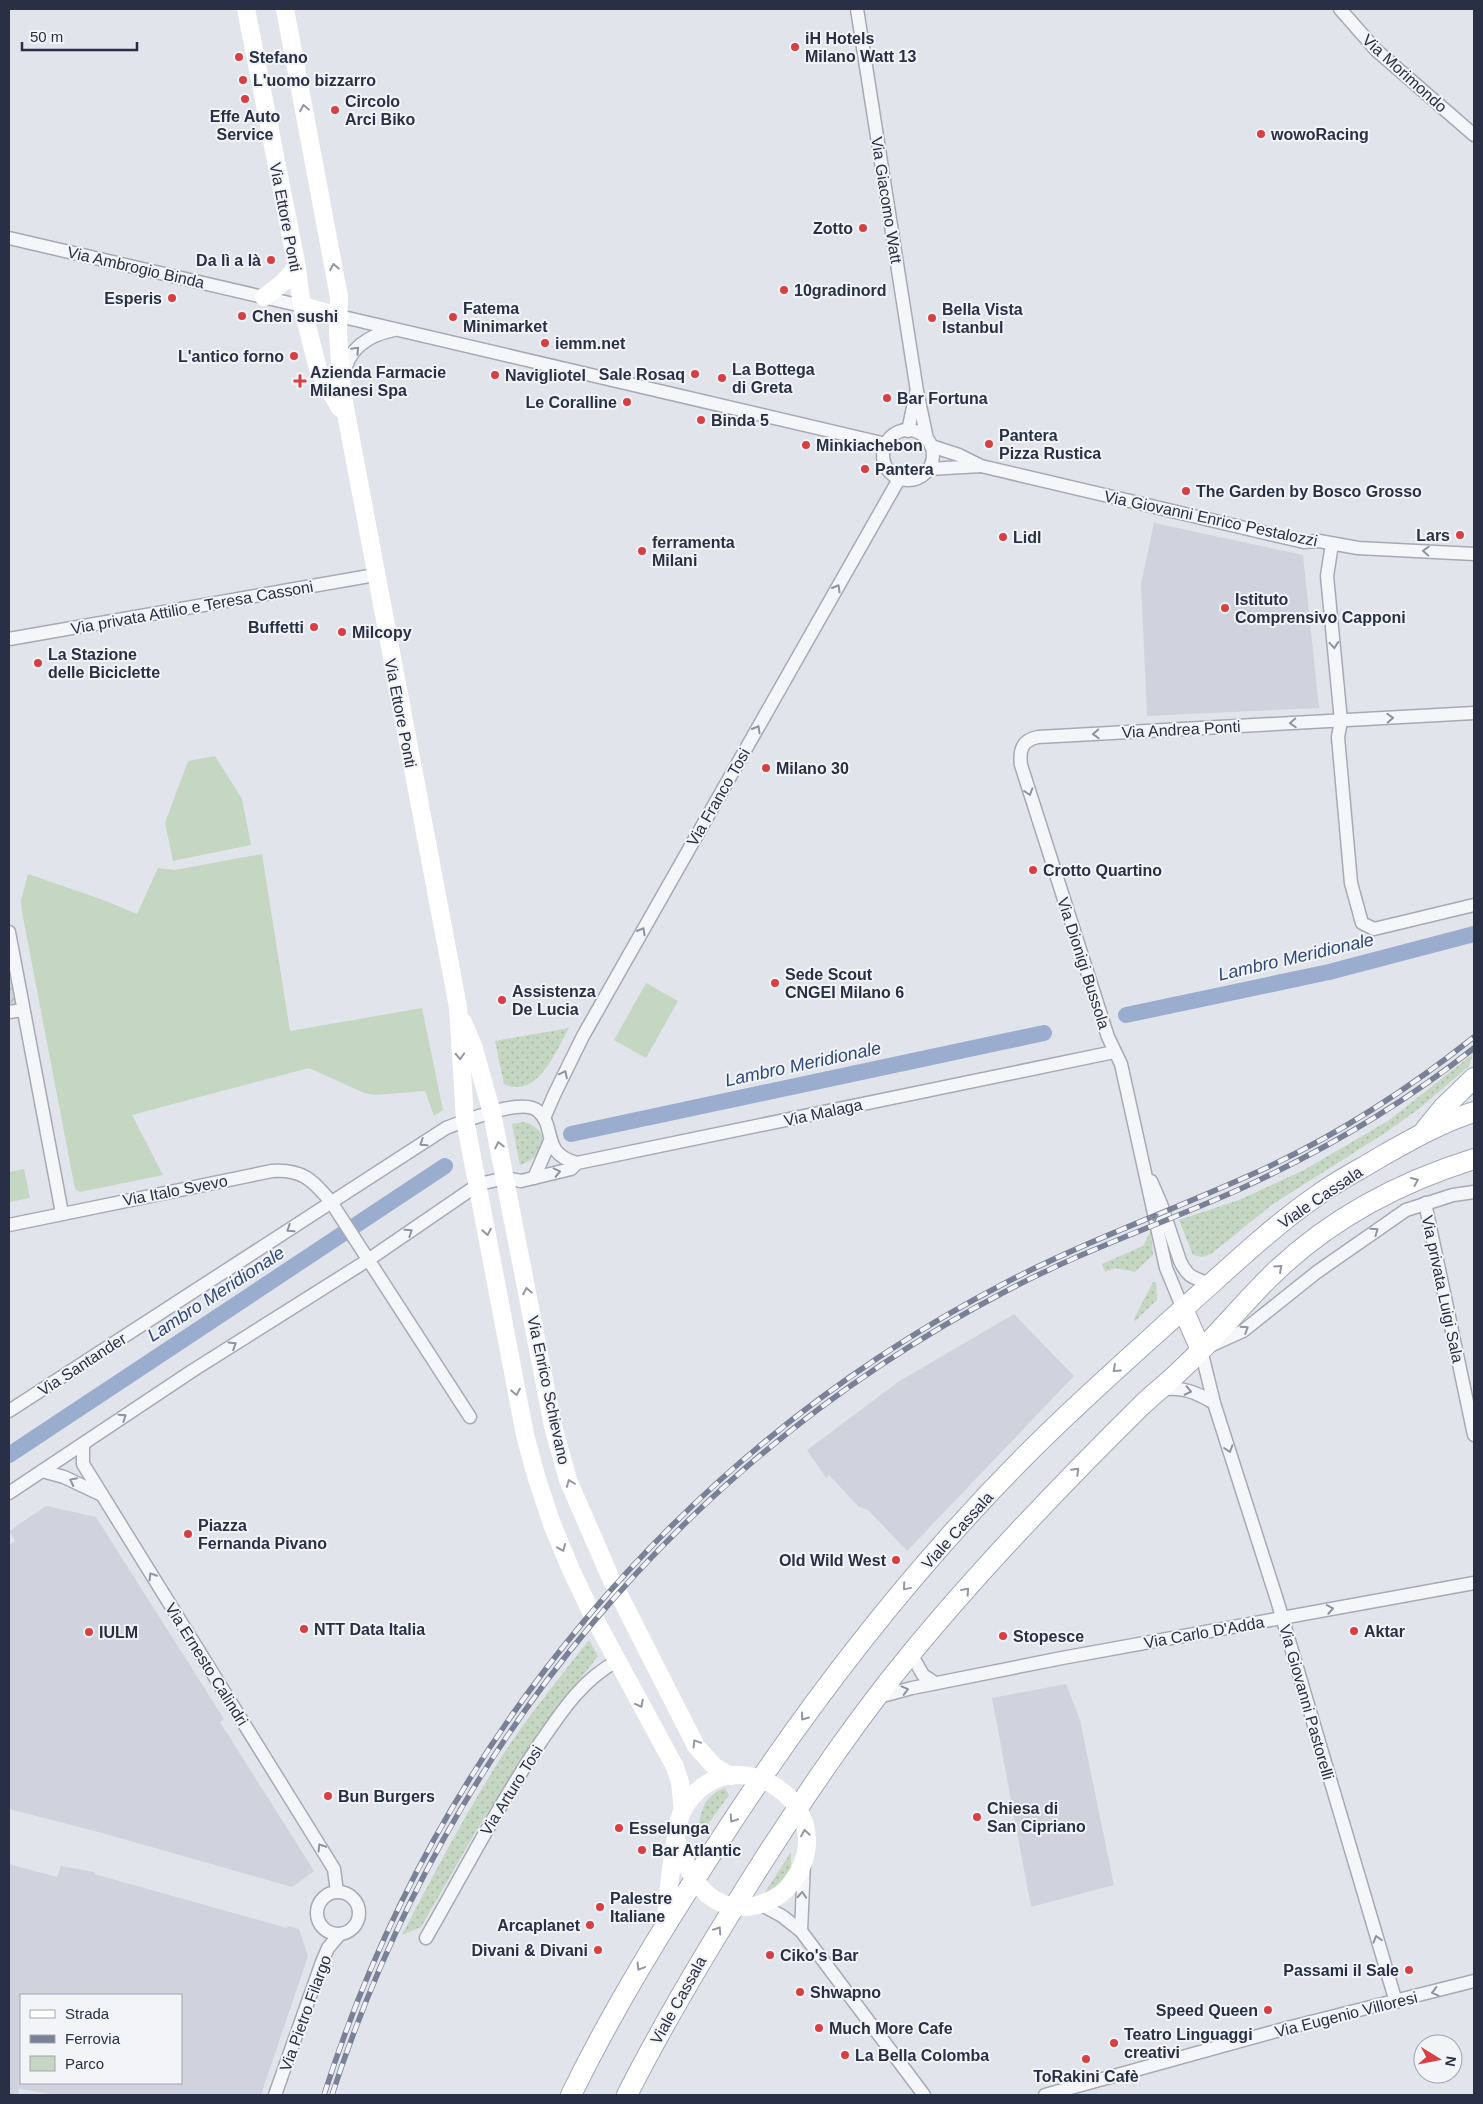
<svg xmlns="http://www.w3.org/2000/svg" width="1483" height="2104" font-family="Helvetica,sans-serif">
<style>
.built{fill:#d0d3de;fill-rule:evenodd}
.industrial{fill:url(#industrial-furrows)}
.grass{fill:url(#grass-dots)}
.green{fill:#c5d6c2}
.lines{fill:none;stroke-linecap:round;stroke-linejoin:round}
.canal{stroke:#9badce;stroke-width:16}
.street-casing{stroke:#a7aab6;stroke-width:15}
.primary-casing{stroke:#a0a7b8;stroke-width:22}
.street{stroke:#f5f6f9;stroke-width:12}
.secondary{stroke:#fff;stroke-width:18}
.primary{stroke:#fff;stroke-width:20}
.rail-casing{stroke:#7a8196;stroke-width:5.5}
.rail{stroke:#f2f4f8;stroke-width:4;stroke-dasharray:11;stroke-linecap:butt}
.oneway{stroke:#9497a2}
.oneway2{stroke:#8f929f}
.poi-dot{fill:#d83f42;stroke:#f2f4f8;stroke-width:2}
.labels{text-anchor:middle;stroke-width:4;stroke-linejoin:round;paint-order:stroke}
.poi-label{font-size:16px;font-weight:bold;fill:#292f45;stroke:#f2f4f8;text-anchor:start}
.street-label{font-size:16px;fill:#292f45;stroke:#f2f4f8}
.water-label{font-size:18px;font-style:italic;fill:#2f487c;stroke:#f2f4f8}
</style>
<defs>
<pattern id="industrial-furrows" width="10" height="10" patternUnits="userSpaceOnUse" patternTransform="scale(1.25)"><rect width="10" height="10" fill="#d0d3de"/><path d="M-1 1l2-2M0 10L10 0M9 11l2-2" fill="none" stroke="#b3b5c0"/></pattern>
<pattern id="grass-dots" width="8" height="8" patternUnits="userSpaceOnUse" patternTransform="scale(1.25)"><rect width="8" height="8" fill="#c5d6c2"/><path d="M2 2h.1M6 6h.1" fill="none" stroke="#a9b8a8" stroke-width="1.8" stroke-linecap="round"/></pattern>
</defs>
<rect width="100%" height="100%" fill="#e2e4eb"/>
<!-- built -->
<g class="built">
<polygon points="1154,523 1303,555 1319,708 1147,716 1141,584"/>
<polygon points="1014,1314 1074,1376 907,1551 868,1510 859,1507 829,1475 826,1478 807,1450 898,1382"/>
<polygon points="46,1506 96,1517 224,1719 220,1722 314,1871 292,1887 102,1833 9,1809 9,1545 15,1541 9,1531"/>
<polygon points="1066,1684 1080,1720 1114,1885 1031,1907 992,1698"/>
<path d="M9,1864l48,13 4,-11 34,6 -1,2 193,54 1,-2 11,3 9,27 -47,139h-203l-39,-6 -1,6h-9zM181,1995v88h-160v-88z"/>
</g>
<!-- industrial -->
<polygon class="industrial" points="9,965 17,1004 9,1006"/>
<!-- grass -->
<g class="grass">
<path d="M569,1028c-13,22 -31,72 -65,56l-9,-43z"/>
<polygon points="1473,1054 1469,1066 1420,1108 1385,1133 1273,1204 1211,1254 1202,1257 1193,1255 1179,1220 1239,1200 1304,1170 1388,1121"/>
<path d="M524,1122c30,9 21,34 -4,43l-8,-41z"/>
<polygon points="1151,1231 1153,1255 1135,1272 1115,1268 1105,1272 1102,1264 1143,1246"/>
<polygon points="1153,1282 1156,1282 1157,1300 1135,1321 1134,1319"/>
<path d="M589,1640l9,16 -45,58 -40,59 -37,58 -55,96 -19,8c31,-59 62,-119 98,-176 27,-41 58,-80 89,-119z"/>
<path d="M725,1788l4,7 -26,36h-5c2,-19 6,-36 27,-43z"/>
<polygon points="791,1852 791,1871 787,1883 764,1894"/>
</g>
<!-- green -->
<g class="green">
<polygon points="215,756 242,799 251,845 173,861 165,823 188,761"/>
<polygon points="262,854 290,1031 422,1008 443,1110 434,1116 425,1091 375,1095 364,1093 309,1068 132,1115 163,1175 80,1192 75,1189 22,912 21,900 28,874 106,901 137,914 158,868 175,870"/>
<polygon points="646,983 678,1001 646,1058 614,1040"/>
<polygon points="24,1169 30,1198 9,1202 9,1172"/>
</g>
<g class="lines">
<!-- canal -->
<g class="canal">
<polyline points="1126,1015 1329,972 1474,934"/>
<polyline points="571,1134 1044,1033"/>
<polyline points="9,1455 445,1166"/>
</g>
<!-- street casing -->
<g class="street-casing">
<g id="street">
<polyline points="857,9 917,391 927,439"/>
<polyline points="1340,9 1376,50 1474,135"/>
<polyline points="9,238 302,306"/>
<polyline points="339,316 886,444"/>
<path d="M344,375c4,-27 25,-40 50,-45"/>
<circle cx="908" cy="455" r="25"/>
<polyline points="908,431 916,393"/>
<polyline points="931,446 959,455 981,466 1304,542 1319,541 1358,548 1474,554"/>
<polyline points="929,469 981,466"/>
<polyline points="1332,544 1327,576 1341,721 1338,737 1351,883 1362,923 1374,929 1474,905"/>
<polyline points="9,639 375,575"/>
<polyline points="9,932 62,1213"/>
<polyline points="9,1012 23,1010"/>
<polyline points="544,1118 555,1093 583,1036 899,479"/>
<polyline points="534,1178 550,1141"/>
<path d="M1151,1181l10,23 19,57c9,18 13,16 30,23"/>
<polyline points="1425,1203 1474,1435"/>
<path d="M9,1225l263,-54c30,-2 41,9 59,31l139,215"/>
<path d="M1183,1309l-17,-41 -45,-204 -13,-27 -87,-272c-2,-15 1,-25 17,-28l436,-24"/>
<path d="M1160,1390c21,-4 36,2 54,13"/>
<path d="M9,1411l437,-283c19,-7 76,-31 92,-17 19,16 2,42 39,52"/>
<polyline points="83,1444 83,1464 334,1869 337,1892"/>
<polyline points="42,1471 64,1477 102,1495"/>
<polyline points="9,1493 192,1371 368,1260 479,1184 506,1178 521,1181 571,1169 577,1163 1114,1052"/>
<polyline points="911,1654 923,1675 935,1683"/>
<polyline points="875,1698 912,1688 1062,1658 1474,1583"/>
<circle cx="338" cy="1913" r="21"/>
<polyline points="760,1904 782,1916 801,1931 924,2095"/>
<polyline points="801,1931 804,1863"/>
<path d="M426,1938c38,-66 72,-132 114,-195 22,-32 42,-63 77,-82"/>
<polyline points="1396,2002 1277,1600 1214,1403 1201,1350 1243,1331 1317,1272 1406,1210 1453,1195 1474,1192"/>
<polyline points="275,2095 322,1962 328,1948 340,1934"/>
<polyline points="1045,2095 1287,2028 1474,1981"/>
</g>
</g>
<!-- primary casing -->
<g class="primary-casing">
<g id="primary">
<polyline points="1425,1130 1443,1108 1474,1078"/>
<polyline points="1183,1309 1201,1350"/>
<path d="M571,2095c42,-86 92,-167 144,-247 90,-140 191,-272 308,-390 51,-52 106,-100 160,-149 44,-39 87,-81 135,-114 20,-15 43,-26 64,-39 30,-17 60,-34 92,-44"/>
<path d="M627,2095c43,-85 92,-165 143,-245 44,-67 88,-132 139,-194 72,-88 152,-171 233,-251 14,-13 29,-25 43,-39 31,-29 58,-63 89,-93 56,-54 126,-91 200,-114"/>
</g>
</g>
<!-- street -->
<use href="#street" class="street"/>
<!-- secondary -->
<g class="secondary">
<polyline points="246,9 296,262 302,306 318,369 340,408"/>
<polyline points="285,9 339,297 338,333 342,392 458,1007 465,1120 525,1435 537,1479 552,1524 571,1570 591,1612 675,1767 680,1782 683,1810"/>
<path d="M264,297c12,-9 25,-17 32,-31"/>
<polyline points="302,306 339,316"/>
<polyline points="463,1022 473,1046 492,1113 553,1426 568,1480 612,1581 696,1746 715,1767 731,1776"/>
<path d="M665,1925c3,-27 5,-55 10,-82 2,-12 2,-22 8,-33 46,-83 170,-2 106,76 -8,10 -23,18 -36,20 -46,7 -63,-29 -77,-66"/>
</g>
<!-- primary -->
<use href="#primary" class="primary"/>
<!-- rail casing -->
<g class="rail-casing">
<g id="rail">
<path d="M324,2095c112,-351 355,-643 683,-813 85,-44 175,-75 261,-115 74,-35 142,-79 206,-130"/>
<path d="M332,2095c114,-349 351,-636 678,-806 74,-39 154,-66 230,-100 83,-38 162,-84 234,-141"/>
</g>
</g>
<!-- rail -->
<use href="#rail" class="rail"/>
</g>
<!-- one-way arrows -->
<defs><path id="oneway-chevron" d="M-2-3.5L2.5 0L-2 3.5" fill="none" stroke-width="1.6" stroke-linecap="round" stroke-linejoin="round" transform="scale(1.25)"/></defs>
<g class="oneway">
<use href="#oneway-chevron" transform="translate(304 108) rotate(-101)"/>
<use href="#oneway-chevron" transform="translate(334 267) rotate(-101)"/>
<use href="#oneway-chevron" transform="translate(460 1056) rotate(87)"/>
<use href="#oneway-chevron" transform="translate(499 1145) rotate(-102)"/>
<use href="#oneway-chevron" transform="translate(1415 1181) rotate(-23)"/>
<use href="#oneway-chevron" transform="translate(487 1232) rotate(80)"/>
<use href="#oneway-chevron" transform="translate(1279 1268) rotate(-42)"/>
<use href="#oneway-chevron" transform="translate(527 1291) rotate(-101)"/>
<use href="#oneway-chevron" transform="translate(1116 1369) rotate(138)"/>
<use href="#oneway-chevron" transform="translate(516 1392) rotate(79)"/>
<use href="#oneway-chevron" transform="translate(1076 1471) rotate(-45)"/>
<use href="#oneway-chevron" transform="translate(570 1483) rotate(-111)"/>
<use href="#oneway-chevron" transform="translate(562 1548) rotate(68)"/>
<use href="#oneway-chevron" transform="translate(906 1587) rotate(130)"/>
<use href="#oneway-chevron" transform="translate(966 1591) rotate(-49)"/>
<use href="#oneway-chevron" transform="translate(640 1704) rotate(62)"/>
<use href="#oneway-chevron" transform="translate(804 1717) rotate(126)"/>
<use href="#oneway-chevron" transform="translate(696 1743) rotate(-121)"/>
<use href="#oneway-chevron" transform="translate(733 1819) rotate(123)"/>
<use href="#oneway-chevron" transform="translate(805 1833) rotate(-99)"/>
<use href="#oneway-chevron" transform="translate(718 1930) rotate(-57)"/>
<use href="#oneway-chevron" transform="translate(640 1967) rotate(121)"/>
</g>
<g class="oneway2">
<use href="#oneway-chevron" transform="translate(356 350) rotate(-46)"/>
<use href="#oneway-chevron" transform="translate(1426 551) rotate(-177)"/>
<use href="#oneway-chevron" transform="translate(837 588) rotate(-60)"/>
<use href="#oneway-chevron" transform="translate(1334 645) rotate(85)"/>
<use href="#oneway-chevron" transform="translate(1390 718) rotate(-3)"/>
<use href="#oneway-chevron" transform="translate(1293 723) rotate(177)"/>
<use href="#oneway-chevron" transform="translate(757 729) rotate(-60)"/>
<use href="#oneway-chevron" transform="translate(1096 734) rotate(177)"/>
<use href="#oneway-chevron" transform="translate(1029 792) rotate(72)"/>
<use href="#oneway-chevron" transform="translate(642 931) rotate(-60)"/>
<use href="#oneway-chevron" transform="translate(564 1074) rotate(-64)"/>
<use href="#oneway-chevron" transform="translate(423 1143) rotate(147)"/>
<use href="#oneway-chevron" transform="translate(557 1172) rotate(-13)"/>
<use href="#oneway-chevron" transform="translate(1154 1218) rotate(77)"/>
<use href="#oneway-chevron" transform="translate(290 1229) rotate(147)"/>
<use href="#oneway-chevron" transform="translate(1375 1231) rotate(-35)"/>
<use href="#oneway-chevron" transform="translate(409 1232) rotate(-34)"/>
<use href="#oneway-chevron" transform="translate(1245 1329) rotate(-33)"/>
<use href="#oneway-chevron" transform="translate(233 1345) rotate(-32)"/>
<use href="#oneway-chevron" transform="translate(1188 1391) rotate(12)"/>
<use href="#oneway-chevron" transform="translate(123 1417) rotate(-34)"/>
<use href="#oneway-chevron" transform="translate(1229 1449) rotate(72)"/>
<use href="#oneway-chevron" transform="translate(73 1481) rotate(-154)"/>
<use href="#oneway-chevron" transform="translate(152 1576) rotate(-122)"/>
<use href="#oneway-chevron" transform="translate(1330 1609) rotate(-10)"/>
<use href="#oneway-chevron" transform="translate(905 1690) rotate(-15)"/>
<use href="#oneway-chevron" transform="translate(321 1847) rotate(-122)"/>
<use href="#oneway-chevron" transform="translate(802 1895) rotate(-87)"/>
<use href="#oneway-chevron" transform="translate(1377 1939) rotate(-106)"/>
<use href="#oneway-chevron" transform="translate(1435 1992) rotate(165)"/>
</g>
<!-- markers -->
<g class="poi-dot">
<circle cx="795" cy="47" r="5"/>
<circle cx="239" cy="57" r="5"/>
<circle cx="243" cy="80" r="5"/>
<circle cx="245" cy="99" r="5"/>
<circle cx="335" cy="110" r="5"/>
<circle cx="1261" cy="134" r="5"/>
<circle cx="863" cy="228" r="5"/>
<circle cx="271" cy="260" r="5"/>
<circle cx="784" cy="290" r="5"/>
<circle cx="172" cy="298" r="5"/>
<circle cx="242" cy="316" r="5"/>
<circle cx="453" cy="317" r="5"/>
<circle cx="932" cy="318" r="5"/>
<circle cx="545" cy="343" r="5"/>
<circle cx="294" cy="356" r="5"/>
<circle cx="695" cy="374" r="5"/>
<circle cx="495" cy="375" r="5"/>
<circle cx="722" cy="378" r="5"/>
<path d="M297.5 373.5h5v5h5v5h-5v5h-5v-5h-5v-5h5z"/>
<circle cx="887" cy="398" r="5"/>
<circle cx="627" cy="402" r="5"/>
<circle cx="701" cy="420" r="5"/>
<circle cx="989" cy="444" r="5"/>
<circle cx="806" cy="445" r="5"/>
<circle cx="865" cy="469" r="5"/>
<circle cx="1186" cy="491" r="5"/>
<circle cx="1460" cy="535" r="5"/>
<circle cx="1003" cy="537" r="5"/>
<circle cx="642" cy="551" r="5"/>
<circle cx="1225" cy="608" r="5"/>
<circle cx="314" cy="627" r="5"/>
<circle cx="342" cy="632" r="5"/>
<circle cx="38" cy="663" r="5"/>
<circle cx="766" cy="768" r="5"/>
<circle cx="1033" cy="870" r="5"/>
<circle cx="775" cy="983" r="5"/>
<circle cx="502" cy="1000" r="5"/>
<circle cx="188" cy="1534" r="5"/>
<circle cx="896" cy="1560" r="5"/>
<circle cx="304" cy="1629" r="5"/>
<circle cx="1354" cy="1631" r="5"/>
<circle cx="89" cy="1632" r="5"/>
<circle cx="1003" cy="1636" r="5"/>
<circle cx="328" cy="1796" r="5"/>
<circle cx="977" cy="1817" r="5"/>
<circle cx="619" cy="1828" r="5"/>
<circle cx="642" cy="1850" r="5"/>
<circle cx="600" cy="1907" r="5"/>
<circle cx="590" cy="1925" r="5"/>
<circle cx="598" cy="1950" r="5"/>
<circle cx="770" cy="1955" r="5"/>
<circle cx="1409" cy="1970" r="5"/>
<circle cx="800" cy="1992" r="5"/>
<circle cx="1268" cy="2010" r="5"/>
<circle cx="819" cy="2028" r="5"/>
<circle cx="1114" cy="2043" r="5"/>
<circle cx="845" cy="2055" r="5"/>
<circle cx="1086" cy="2059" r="5"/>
</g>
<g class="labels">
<!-- poi labels -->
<g class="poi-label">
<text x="805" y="44">iH Hotels<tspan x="805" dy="18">Milano Watt 13</tspan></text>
<text x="249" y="63">Stefano</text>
<text x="253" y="86">L'uomo bizzarro</text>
<text x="345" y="107">Circolo<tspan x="345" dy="18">Arci Biko</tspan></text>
<text x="245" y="122" text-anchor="middle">Effe Auto<tspan x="245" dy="18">Service</tspan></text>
<text x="1271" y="140">wowoRacing</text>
<text x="853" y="234" text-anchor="end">Zotto</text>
<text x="261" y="266" text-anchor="end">Da lì a là</text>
<text x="794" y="296">10gradinord</text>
<text x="162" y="304" text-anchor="end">Esperis</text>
<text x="463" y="314">Fatema<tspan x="463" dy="18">Minimarket</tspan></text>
<text x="942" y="315">Bella Vista<tspan x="942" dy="18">Istanbul</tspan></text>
<text x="252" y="322">Chen sushi</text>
<text x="555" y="349">iemm.net</text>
<text x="284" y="362" text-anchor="end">L'antico forno</text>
<text x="732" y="375">La Bottega<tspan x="732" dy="18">di Greta</tspan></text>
<text x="310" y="378">Azienda Farmacie<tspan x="310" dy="18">Milanesi Spa</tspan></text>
<text x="685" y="380" text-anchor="end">Sale Rosaq</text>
<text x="505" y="381">Navigliotel</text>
<text x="897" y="404">Bar Fortuna</text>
<text x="617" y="408" text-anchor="end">Le Coralline</text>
<text x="711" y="426">Binda 5</text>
<text x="999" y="441">Pantera<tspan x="999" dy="18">Pizza Rustica</tspan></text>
<text x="816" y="451">Minkiachebon</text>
<text x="875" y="475">Pantera</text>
<text x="1196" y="497">The Garden by Bosco Grosso</text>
<text x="1450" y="541" text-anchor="end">Lars</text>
<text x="1013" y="543">Lidl</text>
<text x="652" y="548">ferramenta<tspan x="652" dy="18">Milani</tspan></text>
<text x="1235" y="605">Istituto<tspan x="1235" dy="18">Comprensivo Capponi</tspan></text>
<text x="304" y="633" text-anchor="end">Buffetti</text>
<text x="352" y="638">Milcopy</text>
<text x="48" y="660">La Stazione<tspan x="48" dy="18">delle Biciclette</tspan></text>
<text x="776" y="774">Milano 30</text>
<text x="1043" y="876">Crotto Quartino</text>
<text x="785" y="980">Sede Scout<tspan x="785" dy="18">CNGEI Milano 6</tspan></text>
<text x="512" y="997">Assistenza<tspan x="512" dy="18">De Lucia</tspan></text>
<text x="198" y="1531">Piazza<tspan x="198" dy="18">Fernanda Pivano</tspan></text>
<text x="886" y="1566" text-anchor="end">Old Wild West</text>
<text x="314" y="1635">NTT Data Italia</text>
<text x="1364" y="1637">Aktar</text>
<text x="99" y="1638">IULM</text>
<text x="1013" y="1642">Stopesce</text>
<text x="338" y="1802">Bun Burgers</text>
<text x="987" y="1814">Chiesa di<tspan x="987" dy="18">San Cipriano</tspan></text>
<text x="629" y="1834">Esselunga</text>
<text x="652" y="1856">Bar Atlantic</text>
<text x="610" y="1904">Palestre<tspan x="610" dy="18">Italiane</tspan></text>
<text x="580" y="1931" text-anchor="end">Arcaplanet</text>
<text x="588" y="1956" text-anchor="end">Divani &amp; Divani</text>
<text x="780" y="1961">Ciko's Bar</text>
<text x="1399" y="1976" text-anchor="end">Passami il Sale</text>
<text x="810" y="1998">Shwapno</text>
<text x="1258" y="2016" text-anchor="end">Speed Queen</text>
<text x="829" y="2034">Much More Cafe</text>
<text x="1124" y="2040">Teatro Linguaggi<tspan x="1124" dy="18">creativi</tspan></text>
<text x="855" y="2061">La Bella Colomba</text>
<text x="1086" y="2082" text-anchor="middle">ToRakini Cafè</text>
</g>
<!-- street labels -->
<g class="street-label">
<text transform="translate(1405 73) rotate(42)" y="6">Via Morimondo</text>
<text transform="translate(887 200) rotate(81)" y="6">Via Giacomo Watt</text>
<text transform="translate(286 217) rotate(79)" y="6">Via Ettore Ponti</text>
<text transform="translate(136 267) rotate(13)" y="6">Via Ambrogio Binda</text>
<text transform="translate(1211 518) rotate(12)" y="6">Via Giovanni Enrico Pestalozzi</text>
<text transform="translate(192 607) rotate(-10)" y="6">Via privata Attilio e Teresa Cassoni</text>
<text transform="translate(401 713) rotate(79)" y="6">Via Ettore Ponti</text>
<text transform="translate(1181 729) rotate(-3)" y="6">Via Andrea Ponti</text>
<text transform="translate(718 797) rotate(-60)" y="6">Via Franco Tosi</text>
<text transform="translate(1084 963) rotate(72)" y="6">Via Dionigi Bussola</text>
<text transform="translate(823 1112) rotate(-12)" y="6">Via Malaga</text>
<text transform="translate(175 1190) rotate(-11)" y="6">Via Italo Svevo</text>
<text transform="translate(1320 1197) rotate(-34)" y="6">Viale Cassala</text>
<text transform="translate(1443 1289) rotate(78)" y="6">Via privata Luigi Sala</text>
<text transform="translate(82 1364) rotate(-33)" y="6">Via Santander</text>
<text transform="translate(549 1390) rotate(78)" y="6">Via Enrico Schievano</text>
<text transform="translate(957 1530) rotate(-48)" y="6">Viale Cassala</text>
<text transform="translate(1204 1632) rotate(-10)" y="6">Via Carlo D'Adda</text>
<text transform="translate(207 1664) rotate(58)" y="6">Via Ernesto Calindri</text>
<text transform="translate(1307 1702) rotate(74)" y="6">Via Giovanni Pastorelli</text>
<text transform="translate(511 1790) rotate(-58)" y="6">Via Arturo Tosi</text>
<text transform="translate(678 2000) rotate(-61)" y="6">Viale Cassala</text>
<text transform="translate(305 2013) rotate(-70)" y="6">Via Pietro Filargo</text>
<text transform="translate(1346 2014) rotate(-14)" y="6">Via Eugenio Villoresi</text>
</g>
<!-- water labels -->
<g class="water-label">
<text transform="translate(1296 957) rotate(-13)" y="6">Lambro Meridionale</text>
<text transform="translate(803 1064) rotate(-12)" y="6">Lambro Meridionale</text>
<text transform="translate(216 1294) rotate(-33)" y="6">Lambro Meridionale</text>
</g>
</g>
<!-- border -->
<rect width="1483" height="2104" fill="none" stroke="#292f45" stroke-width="20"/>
<!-- legend -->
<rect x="20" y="1994" width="162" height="90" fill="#f2f4f8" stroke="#a2a5b0"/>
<rect x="30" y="2010" width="25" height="8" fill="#ffffff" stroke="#a2a5b0"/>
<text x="65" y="2019" font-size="15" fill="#292f45">Strada</text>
<rect x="30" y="2035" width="25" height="8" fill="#7a8196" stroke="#a2a5b0"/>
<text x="65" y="2044" font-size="15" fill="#292f45">Ferrovia</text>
<rect x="30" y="2056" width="25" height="15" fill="#c5d6c2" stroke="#a2a5b0"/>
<text x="65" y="2069" font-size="15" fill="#292f45">Parco</text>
<!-- north arrow -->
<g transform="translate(1438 2059) rotate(100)"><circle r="24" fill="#f2f4f8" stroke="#a2a5b0"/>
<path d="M0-4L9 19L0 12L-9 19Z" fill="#d83f42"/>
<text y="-8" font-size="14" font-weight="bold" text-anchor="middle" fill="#292f45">N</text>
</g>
<!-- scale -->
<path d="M22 42v8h115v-8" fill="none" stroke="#292f45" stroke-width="2.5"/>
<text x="30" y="42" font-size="15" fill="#292f45" stroke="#f2f4f8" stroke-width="4" paint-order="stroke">50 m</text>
</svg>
